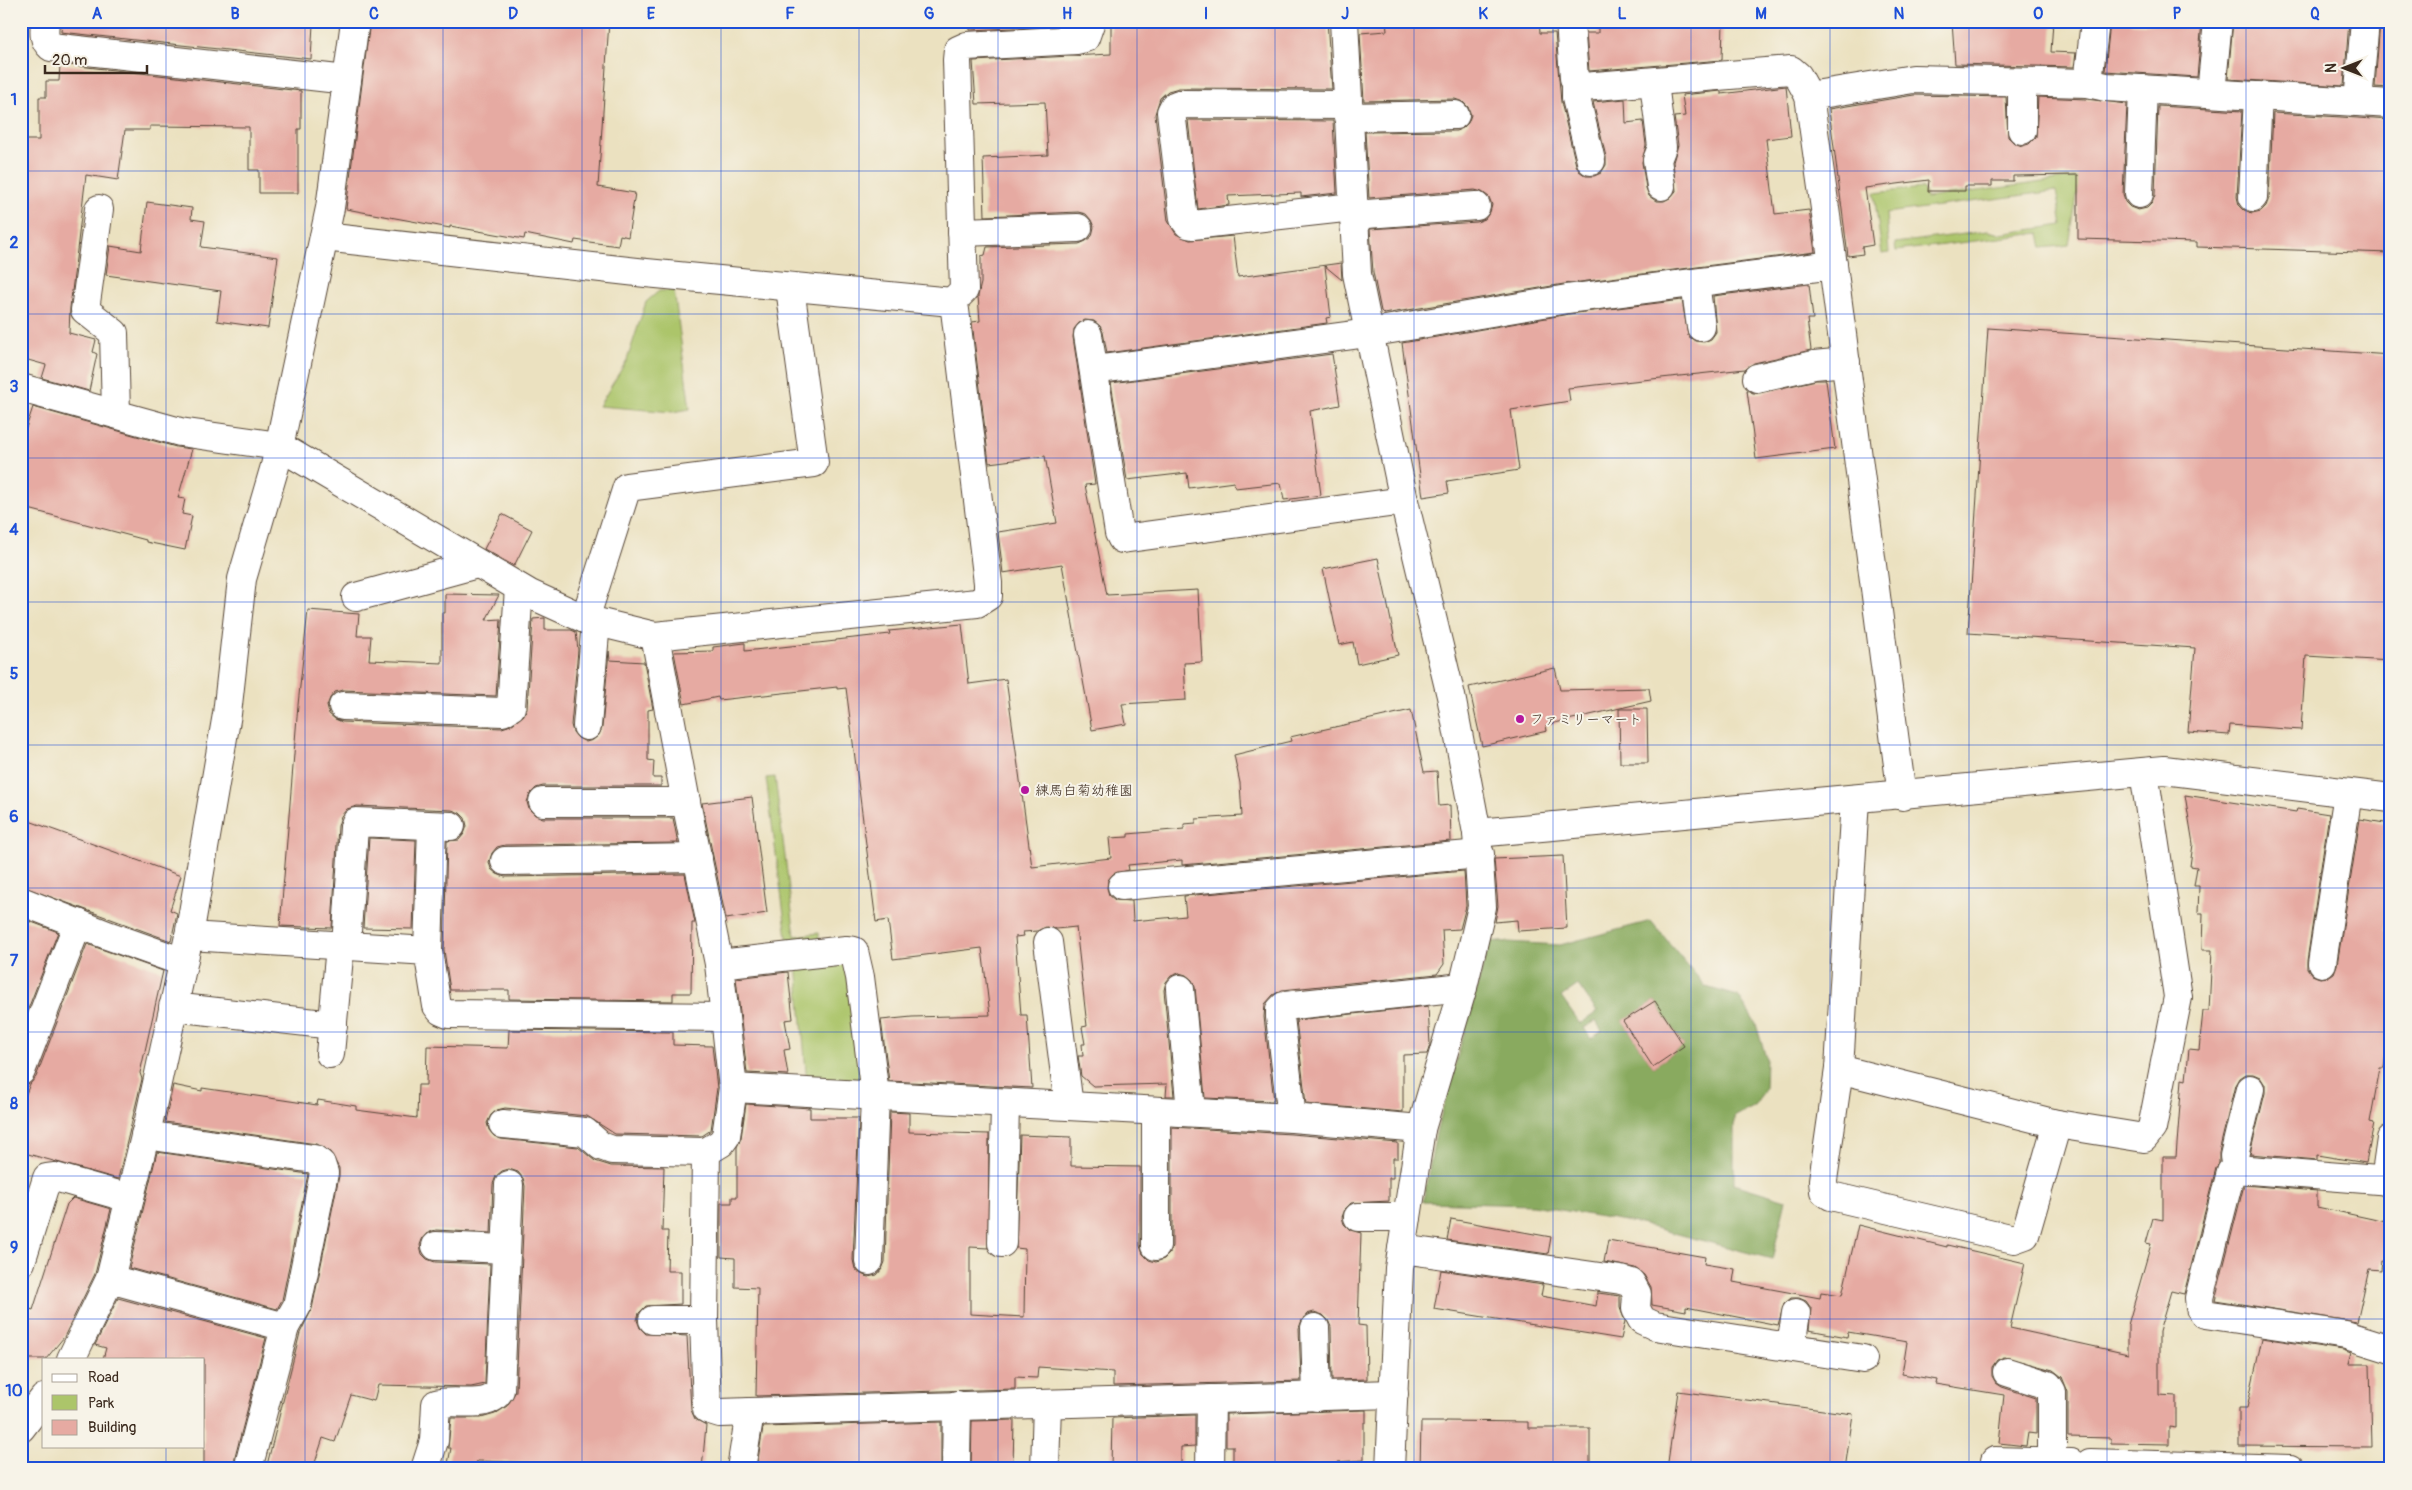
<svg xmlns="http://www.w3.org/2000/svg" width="2412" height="1490" font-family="Pangolin,'Klee One',sans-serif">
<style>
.green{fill:#acc56a;stroke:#747844}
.forest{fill:#89aa5e;stroke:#626a3e;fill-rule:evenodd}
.building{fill:#e6aaa2}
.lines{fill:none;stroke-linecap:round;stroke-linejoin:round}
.minor-casing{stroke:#554536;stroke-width:30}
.minor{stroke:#fff;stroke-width:28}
.grid{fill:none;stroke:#1d4ed8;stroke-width:1;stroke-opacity:0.55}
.poi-dot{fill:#b5179e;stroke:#f7f3e8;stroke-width:2}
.labels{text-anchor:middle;stroke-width:4;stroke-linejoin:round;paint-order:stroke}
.poi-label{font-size:14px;fill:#3b2a1e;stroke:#f7f3e8;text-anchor:start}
.neatline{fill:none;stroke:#1d4ed8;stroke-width:2}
.grid-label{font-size:16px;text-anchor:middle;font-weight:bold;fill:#1d4ed8}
</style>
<rect width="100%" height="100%" fill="#f7f3e8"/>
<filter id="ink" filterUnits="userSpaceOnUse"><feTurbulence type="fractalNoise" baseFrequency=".02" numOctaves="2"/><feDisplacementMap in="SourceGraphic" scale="10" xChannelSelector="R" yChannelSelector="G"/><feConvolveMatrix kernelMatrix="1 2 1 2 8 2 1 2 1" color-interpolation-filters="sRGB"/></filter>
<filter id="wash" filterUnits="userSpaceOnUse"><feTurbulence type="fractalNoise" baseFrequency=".0096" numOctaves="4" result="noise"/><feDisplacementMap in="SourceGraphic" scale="20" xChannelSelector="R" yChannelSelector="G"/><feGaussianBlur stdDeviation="1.12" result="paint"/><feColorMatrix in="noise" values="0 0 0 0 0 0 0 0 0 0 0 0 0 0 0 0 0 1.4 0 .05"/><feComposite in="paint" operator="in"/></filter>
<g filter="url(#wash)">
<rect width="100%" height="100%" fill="#ebe1c0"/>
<!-- green -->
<g class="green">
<polygon points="2080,177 2069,245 2042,248 2039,233 1896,251 1895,243 1988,231 2000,234 2062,225 2056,191 1886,213 1889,253 1882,254 1874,193 1923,188 1926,198"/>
<polygon points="674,290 690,409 673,412 599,406 627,360 646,302 659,291"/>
<polygon points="775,777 795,936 819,933 819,940 788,945 766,778"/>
<polygon points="837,957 849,969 862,1076 852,1087 807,1084 797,963"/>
</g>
<!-- forest -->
<path class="forest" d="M1651,921l55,66 32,9 18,28 10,34 -1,31 -9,16 -22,12v67l52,16 -14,59 -136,-36 -104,-18 -109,-3 13,-69 54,-192 70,4zM1578,985l19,27 -17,12 -19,-27zM1655,1001l29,45 -31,21 -30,-46zM1596,1021l6,10 -11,8 -7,-11z"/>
<g id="blocks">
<!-- building -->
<g class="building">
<polygon points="62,21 273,21 313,24 311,59 61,32"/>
<polygon points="370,21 609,21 598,187 635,193 628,237 620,235 618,246 575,240 574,244 525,234 524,239 450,226 450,228 346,209"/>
<polygon points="969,21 1055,21 1055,26 970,30"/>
<polygon points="1111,21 1327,21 1332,89 1179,88 1168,91 1160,98 1155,114 1168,221 1176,234 1190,240 1233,236 1238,277 1341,263 1342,280 1325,266 1331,317 1326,318 1327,323 1107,353 1103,332 1100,326 1094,321 1085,320 1079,323 1074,329 1073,337 1095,484 1085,485 1107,595 1198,590 1202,662 1184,663 1186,700 1122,704 1126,724 1092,730 1062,564 1003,573 998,532 1057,523 1045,456 989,463 972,322 980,321 978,296 981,283 981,256 985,255 987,247 1079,244 1086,241 1092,236 1094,227 1091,220 1086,214 1078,212 985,216 983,158 1048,155 1045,102 976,104 973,61 1111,54"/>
<polygon points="1386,21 1539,21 1540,33 1555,33 1561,102 1576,165 1579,171 1586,176 1594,176 1601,173 1606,165 1606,157 1593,102 1625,99 1626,123 1643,121 1646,145 1642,162 1646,188 1649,196 1656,201 1664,201 1670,198 1676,191 1673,162 1678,145 1674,117 1685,116 1682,95 1721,91 1721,94 1786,86 1791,136 1766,139 1775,214 1809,210 1815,252 1564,284 1384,314 1381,311 1373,272 1370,229 1477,222 1485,219 1490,212 1492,205 1489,197 1482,192 1475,190 1369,198 1365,132 1456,131 1463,128 1468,123 1471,115 1468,107 1463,102 1455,99 1364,101 1360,33 1387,31"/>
<polygon points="1598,21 1723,21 1722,60 1589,71 1586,33 1598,33"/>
<polygon points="1952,21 2053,21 2051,52 2076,53 2074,67 1955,64"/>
<polygon points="2178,21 2202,21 2197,77 2105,71 2110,22 2178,26"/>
<polygon points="2233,21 2349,21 2344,86 2228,79"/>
<polygon points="2380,21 2391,21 2391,88 2375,87"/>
<polygon points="60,64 301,91 301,129 298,129 298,193 259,193 259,170 249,170 249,127 150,126 150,130 125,130 118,180 86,175 70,308 69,333 96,340 93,352 97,354 89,391 42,378 46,365 21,358 21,140 39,140 39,97 46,97 46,81 59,81"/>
<polygon points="1914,95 2006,97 2008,137 2014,143 2022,146 2029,144 2036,137 2038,97 2086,99 2127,104 2123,194 2125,202 2130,207 2138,210 2147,208 2152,203 2155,195 2158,106 2242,111 2237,197 2239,205 2244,210 2252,213 2261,211 2266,206 2269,198 2273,113 2391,120 2391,253 2197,247 2197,242 2078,239 2078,175 2013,176 2013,181 1992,181 1992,186 1965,186 1965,191 1928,191 1929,180 1865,188 1873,245 1862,247 1863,254 1848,256 1829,109"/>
<polygon points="1188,120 1333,121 1337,193 1301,197 1301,193 1228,196 1229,205 1198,209"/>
<polygon points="147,202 192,208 191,219 205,221 201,247 278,257 268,328 217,321 221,291 106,275 110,246 141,251"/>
<polygon points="1809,284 1813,319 1807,319 1811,350 1754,363 1745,369 1568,388 1570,401 1511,410 1519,470 1447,481 1449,493 1423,497 1402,343 1569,314 1682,300 1688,336 1695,341 1704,342 1711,339 1716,332 1713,296"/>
<polygon points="1988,328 2391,355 2391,661 2306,656 2301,730 2230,725 2229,735 2188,732 2195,648 1968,633"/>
<polygon points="1332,354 1340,405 1310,411 1321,495 1284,500 1281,483 1235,488 1234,482 1189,488 1187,473 1127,480 1111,383"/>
<polygon points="1816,380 1826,380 1835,449 1756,459 1747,390 1753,393 1760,393"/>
<polygon points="33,407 176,447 192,449 178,498 185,499 182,514 192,516 185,550 146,542 146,540 21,507 21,443"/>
<polygon points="502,514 532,530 514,566 484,549"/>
<polygon points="1378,558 1398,655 1357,664 1353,642 1339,645 1323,569"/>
<polygon points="445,594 499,595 486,620 501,619 496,696 343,690 335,692 330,698 327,706 329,714 335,719 342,722 502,728 511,725 524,715 527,708 533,619 545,618 545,630 571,630 576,632 578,650 571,725 573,732 578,738 586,742 593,740 599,735 602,728 609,651 610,660 644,662 653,709 648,710 648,760 654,761 653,778 661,778 661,786 543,786 536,788 530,794 527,802 529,809 535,815 543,818 673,818 678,843 505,845 497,847 492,853 489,862 491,869 497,874 505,877 685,874 695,923 692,923 691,993 673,993 673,1001 509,999 509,990 450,990 444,950 447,841 459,840 464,834 467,826 465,818 460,813 452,810 357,806 347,809 341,816 338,826 332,928 280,926 298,705 308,610 359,614 357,636 371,636 369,660 442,663 442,613 445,613"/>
<polygon points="962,624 969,684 1006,679 1032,867 1111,858 1109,838 1128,837 1128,834 1184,829 1184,824 1196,823 1196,819 1242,816 1240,783 1234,755 1291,741 1290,737 1411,710 1424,772 1437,771 1439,806 1450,805 1451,841 1182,865 1182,860 1128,865 1129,870 1113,874 1108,880 1107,888 1109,895 1115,900 1132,901 1133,921 1186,916 1184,896 1464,871 1466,906 1460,929 1442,930 1444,964 1437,974 1282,990 1273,995 1265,1004 1264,1017 1274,1101 1205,1098 1195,987 1192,980 1186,975 1179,973 1171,976 1166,982 1164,990 1174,1096 1166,1096 1167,1084 1093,1086 1081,1076 1078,1056 1083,1056 1082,1044 1085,1044 1082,1027 1087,1026 1076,927 1056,929 1046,927 1037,931 1023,932 1024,936 1015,937 1021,1015 1027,1015 1032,1088 889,1081 881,1020 912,1017 990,1015 982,948 893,959 888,920 876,922 846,688 837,689 837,687 719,700 718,697 684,704 674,652 713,651 713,647 745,643 745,651 836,641 836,640 890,634 889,631"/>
<polygon points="1555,668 1560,690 1649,688 1651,701 1546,725 1547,731 1482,746 1469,687"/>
<polygon points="1619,709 1647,709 1648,763 1620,763"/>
<polygon points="2185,795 2296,812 2297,809 2329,814 2307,961 2307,968 2312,975 2320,978 2328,977 2334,973 2337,965 2360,819 2391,824 2391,896 2385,930 2391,931 2391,1017 2384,1068 2380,1068 2370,1122 2374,1123 2366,1163 2317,1155 2317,1160 2250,1154 2265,1093 2265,1085 2260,1077 2253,1074 2245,1074 2239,1078 2235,1085 2219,1152 2219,1163 2216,1168 2184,1294 2171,1291 2159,1332 2159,1395 2176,1396 2176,1428 2169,1427 2169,1444 2111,1443 2111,1438 2068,1437 2068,1392 2062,1377 2053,1370 2004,1357 1997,1360 1992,1367 1992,1376 1996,1383 2002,1387 2036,1398 2036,1434 2028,1433 2026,1446 1999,1443 2004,1395 1936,1384 1937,1380 1902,1374 1907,1342 1848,1332 1847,1337 1809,1330 1811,1308 1806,1301 1799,1298 1791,1298 1784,1304 1778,1325 1686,1307 1686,1311 1652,1305 1651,1287 1644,1275 1635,1268 1604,1262 1608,1240 1705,1257 1704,1264 1735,1269 1733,1282 1820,1298 1821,1292 1842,1295 1858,1225 1947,1247 1947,1245 2025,1263 2010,1328 2128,1354 2128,1325 2151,1244 2146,1243 2153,1218 2163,1220 2163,1157 2176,1157 2182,1079 2186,1080 2189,1049 2199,1050 2203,1011 2209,1011 2212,950 2202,950 2203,913 2198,913 2199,886 2194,886 2197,867 2190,866 2193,844"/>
<polygon points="752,797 767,913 726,919 702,803"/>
<polygon points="21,818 181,876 170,910 177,913 171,941 21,886"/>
<polygon points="369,838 416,840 413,929 363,928"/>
<polygon points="1563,856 1567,928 1518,931 1517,920 1495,922 1498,906 1494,859"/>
<polygon points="21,918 58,932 21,1027"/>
<polygon points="87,944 163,971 140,1073 142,1079 118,1179 21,1152 21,1106 30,1084 36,1077"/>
<polygon points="788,972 793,1019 785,1020 790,1049 784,1050 788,1075 747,1073 736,978"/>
<polygon points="1655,1001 1684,1046 1653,1067 1623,1021"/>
<polygon points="1428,1006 1430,1045 1427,1054 1403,1055 1403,1112 1306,1104 1296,1020"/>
<polygon points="509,1030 673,1032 673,1045 712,1046 717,1088 711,1130 702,1136 615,1134 587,1116 505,1108 497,1110 491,1115 487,1123 489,1130 494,1136 501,1139 578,1147 595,1161 611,1166 664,1167 662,1231 668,1231 667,1271 681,1271 681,1304 646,1306 639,1313 637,1320 640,1328 646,1334 687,1336 691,1410 695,1419 706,1425 702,1469 627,1464 627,1469 580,1469 580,1464 477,1461 475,1469 447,1469 451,1448 448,1448 451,1418 481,1418 495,1414 507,1406 516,1391 525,1186 523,1178 518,1172 509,1169 502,1171 496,1176 493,1184 491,1233 436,1230 429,1232 423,1237 420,1245 422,1254 427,1259 435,1262 490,1264 485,1384 471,1387 378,1385 374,1401 351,1395 335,1442 323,1438 313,1469 266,1469 300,1333 312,1309 339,1176 339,1168 330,1152 316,1144 165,1122 173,1085 202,1091 202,1088 317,1105 318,1100 356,1106 356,1110 417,1118 418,1085 426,1085 427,1046 508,1048"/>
<polygon points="746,1104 810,1108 810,1118 859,1118 853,1260 855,1269 861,1274 868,1277 877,1275 882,1269 885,1262 890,1112 909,1113 909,1132 989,1134 988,1248 970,1247 970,1314 1024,1317 1025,1249 1016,1248 1020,1135 1071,1137 1071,1166 1140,1167 1140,1246 1143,1254 1149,1260 1156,1262 1164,1259 1170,1253 1172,1246 1172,1127 1291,1134 1398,1143 1398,1158 1393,1158 1393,1178 1389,1178 1389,1201 1351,1203 1345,1209 1342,1217 1344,1224 1350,1230 1361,1233 1358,1325 1366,1326 1367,1379 1332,1380 1331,1327 1328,1320 1323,1315 1314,1312 1307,1314 1302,1320 1299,1328 1301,1381 1113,1386 1113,1372 1038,1367 1037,1378 1015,1377 1015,1389 756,1396 758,1288 735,1287 735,1258 721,1257 721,1203 732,1203 732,1197 737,1197 737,1147 741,1138"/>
<polygon points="157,1152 308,1174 282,1300 277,1309 129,1268"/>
<polygon points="2244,1185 2317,1191 2317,1207 2391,1223 2391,1249 2389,1249 2387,1261 2382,1260 2381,1270 2369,1269 2357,1322 2215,1300"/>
<polygon points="73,1198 111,1209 95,1274 64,1337 46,1359 21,1359 21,1340 30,1309 33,1310 67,1204"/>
<polygon points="1451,1219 1551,1237 1548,1254 1447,1240"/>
<polygon points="1441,1270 1543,1285 1541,1296 1596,1306 1598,1293 1620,1296 1620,1308 1625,1321 1621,1339 1434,1309"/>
<polygon points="118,1298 266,1338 235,1457 234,1469 204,1469 204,1359 103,1359 106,1348 95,1345"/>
<polygon points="2262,1338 2343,1350 2351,1353 2348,1364 2370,1364 2372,1447 2239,1446 2239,1408 2247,1408"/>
<polygon points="1678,1391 1853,1414 1845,1469 1667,1469"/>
<polygon points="1366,1410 1366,1422 1364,1422 1364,1460 1338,1462 1338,1469 1249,1469 1249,1467 1233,1467 1233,1446 1226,1446 1226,1414"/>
<polygon points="1195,1415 1195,1446 1181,1447 1181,1469 1111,1469 1112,1418"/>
<polygon points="1014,1420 1013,1469 971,1469 972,1421"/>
<polygon points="1446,1421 1528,1422 1528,1428 1590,1428 1590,1468 1420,1469 1421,1422 1446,1422"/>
<polygon points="941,1422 941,1469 757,1466 763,1427"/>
</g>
</g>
</g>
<g filter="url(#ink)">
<use href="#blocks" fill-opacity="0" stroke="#554536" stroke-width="1"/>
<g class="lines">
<!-- minor casing -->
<g class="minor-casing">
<g id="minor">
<path d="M45,21c-1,11 -2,19 6,26l296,33"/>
<polyline points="1344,21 1357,274 1404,501 1451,696 1477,833 1482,907 1463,987 1421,1129 1399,1268 1390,1469"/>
<polyline points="1570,21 1574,78 1576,84 1583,87 1791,70 1798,76 1809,96"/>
<polyline points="2022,82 2022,130"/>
<polyline points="1654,83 1662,147 1657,160 1661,186"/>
<polyline points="2088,83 2095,21"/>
<polyline points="1576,84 1576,98 1591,161"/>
<polyline points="2211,93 2218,21"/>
<polyline points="2358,102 2365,21"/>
<polyline points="1348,105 1179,104 1174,106 1171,112 1184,219 1188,224 1193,225 1353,207"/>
<polyline points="1348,117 1455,115"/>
<polyline points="2139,194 2143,89"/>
<polyline points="2253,197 2258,96"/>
<polyline points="99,209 85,310 114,333 116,414"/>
<polyline points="1353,215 1476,206"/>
<polyline points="962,232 1078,228"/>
<polyline points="324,237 646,273 952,302"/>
<polyline points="1695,283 1701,327"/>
<polyline points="952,302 964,290 957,60 958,50 967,46 1077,40 1085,38 1091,21"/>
<polyline points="1088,335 1119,533 1122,539 1404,501"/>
<polyline points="1094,370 1368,333 1567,299 1833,265"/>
<polyline points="1757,378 1814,365 1846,362"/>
<polyline points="21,388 180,432 279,446 530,594 585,619 655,636 977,603 988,596 988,583 955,310 952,302"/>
<polyline points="356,597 477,564"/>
<polyline points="585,619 627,487 814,463 790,288"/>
<polyline points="655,636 686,802 719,964 733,1088 726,1136 721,1143 706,1152 704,1320 707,1409 720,1413 750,1412 1394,1394"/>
<polyline points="343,706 503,712 511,707 519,588"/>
<polyline points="587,726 596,622"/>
<polyline points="1902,796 1833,265 1809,96 1913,79 2088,83 2106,87 2391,104"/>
<polyline points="1855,799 1839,1069 1823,1180 1824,1191 1831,1196 2014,1239 2025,1235 2057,1124"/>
<polyline points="543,802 686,802"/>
<polyline points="1477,833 2164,770 2391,798"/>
<polyline points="505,861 698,858"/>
<polyline points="1122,886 1480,854"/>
<polyline points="21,901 107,935 183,962"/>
<polyline points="189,936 428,951 437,1006 441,1011 448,1014 724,1017"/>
<polyline points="1048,942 1069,1106"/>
<polyline points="346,946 354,827 356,822 451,826"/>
<polyline points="428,951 432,826"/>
<polyline points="2322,963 2348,793"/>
<polyline points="719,964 846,950 854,951 860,977 875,1095 869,1261"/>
<polyline points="1180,989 1191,1112"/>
<polyline points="173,1007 333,1025"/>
<polyline points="330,1054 340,946"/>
<polyline points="1839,1069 2057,1124 2144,1138 2152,1128 2178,997 2144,772"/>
<polyline points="21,1071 78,923"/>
<polyline points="733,1088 1292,1118 1421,1129"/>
<polyline points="1156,1111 1156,1246"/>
<polyline points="1292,1118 1280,1017 1280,1010 1284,1006 1463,987"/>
<polyline points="503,1124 585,1132 601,1146 612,1150 706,1152"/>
<polyline points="145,1135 314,1159 321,1164 324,1173 297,1306 285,1327"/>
<polyline points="2236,1169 2234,1156 2250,1089"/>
<polyline points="2385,1181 2391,1139"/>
<polyline points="2391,1181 2236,1169 2231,1172 2199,1298 2200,1308 2205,1314 2346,1335 2391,1349"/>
<polyline points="1358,1217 1407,1217"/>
<polyline points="1002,1243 1005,1104"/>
<polyline points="436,1246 506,1249"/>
<polyline points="1402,1249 1621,1280 1631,1283 1637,1294 1636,1309 1642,1320 1655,1326 1863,1359"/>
<polyline points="21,1262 47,1178 55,1177 129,1198"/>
<polyline points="110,1279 285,1327 250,1461 250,1469"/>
<polyline points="653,1320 704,1320"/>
<polyline points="1315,1328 1317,1397"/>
<polyline points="1791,1347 1796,1313"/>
<polyline points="71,1359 110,1279 149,1120 189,936 227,714 242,579 275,466 330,208 355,21"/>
<polyline points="2007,1372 2048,1385 2052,1392 2052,1462"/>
<polyline points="21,1428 44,1398"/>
<polyline points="1995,1461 2071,1463"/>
<polyline points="956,1465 957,1405"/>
<path d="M425,1469l9,-28 2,-37c21,-6 52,7 64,-14l9,-205"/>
<polyline points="741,1469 750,1412"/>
<polyline points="1045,1469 1047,1404"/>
<polyline points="1210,1469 1211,1399"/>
<polyline points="2090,1469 2090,1463 2291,1469"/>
</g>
</g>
<!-- minor -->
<use href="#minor" class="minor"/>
</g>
</g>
<!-- grid -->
<path class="grid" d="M166,21v1338M305,21v1448M443,21v1448M582,21v1448M721,21v1448M859,21v1448M998,21v1448M1137,21v1448M1275,21v1448M1414,21v1448M1553,21v1448M1691,21v1448M1830,21v1448M1969,21v1448M2107,21v1448M2246,21v1448M21,171h2370M21,314h2370M21,458h2370M21,602h2370M21,745h2370M21,888h2370M21,1032h2370M21,1176h2370M21,1319h2370M166,1446v23"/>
<!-- markers -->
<g class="poi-dot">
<circle cx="1520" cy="719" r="5"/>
<circle cx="1025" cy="790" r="5"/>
</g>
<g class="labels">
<!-- poi labels -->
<g class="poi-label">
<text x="1530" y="724">ファミリーマート</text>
<text x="1035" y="795">練馬白菊幼稚園</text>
</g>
</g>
<!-- margin -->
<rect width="2412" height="1490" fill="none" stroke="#f7f3e8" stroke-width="55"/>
<!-- legend -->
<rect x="42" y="1358" width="162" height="90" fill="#f7f3e8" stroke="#aca397"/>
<rect x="52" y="1374" width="25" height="8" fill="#ffffff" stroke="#aca397"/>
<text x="88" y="1382" font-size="15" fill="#3b2a1e">Road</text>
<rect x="52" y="1395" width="25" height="15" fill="#acc56a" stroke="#aca397"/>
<text x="88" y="1408" font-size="15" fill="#3b2a1e">Park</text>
<rect x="52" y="1420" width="25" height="15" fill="#e6aaa2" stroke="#aca397"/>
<text x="88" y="1432" font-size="15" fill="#3b2a1e">Building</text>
<!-- north arrow -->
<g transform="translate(2344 68) rotate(270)" stroke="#f7f3e8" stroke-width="4" paint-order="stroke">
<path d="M0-4L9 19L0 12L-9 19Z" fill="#3b2a1e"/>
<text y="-8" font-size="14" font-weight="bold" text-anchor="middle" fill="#3b2a1e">N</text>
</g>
<!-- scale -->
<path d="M45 65v8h102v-8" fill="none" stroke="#3b2a1e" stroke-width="2.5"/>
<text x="52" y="65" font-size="15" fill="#3b2a1e" stroke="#f7f3e8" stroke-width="4" paint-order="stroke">20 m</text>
<rect x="28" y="28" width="2356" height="1434" class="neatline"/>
<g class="grid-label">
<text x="97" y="19">A</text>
<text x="235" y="19">B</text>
<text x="374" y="19">C</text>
<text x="513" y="19">D</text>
<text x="651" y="19">E</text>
<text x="790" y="19">F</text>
<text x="929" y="19">G</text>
<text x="1067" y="19">H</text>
<text x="1206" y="19">I</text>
<text x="1345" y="19">J</text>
<text x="1483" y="19">K</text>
<text x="1622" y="19">L</text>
<text x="1761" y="19">M</text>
<text x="1899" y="19">N</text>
<text x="2038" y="19">O</text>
<text x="2177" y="19">P</text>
<text x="2315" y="19">Q</text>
<text x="14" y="105">1</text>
<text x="14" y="248">2</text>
<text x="14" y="392">3</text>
<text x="14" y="535">4</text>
<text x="14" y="679">5</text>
<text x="14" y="822">6</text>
<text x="14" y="966">7</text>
<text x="14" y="1109">8</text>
<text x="14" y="1253">9</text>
<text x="14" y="1396">10</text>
</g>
</svg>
